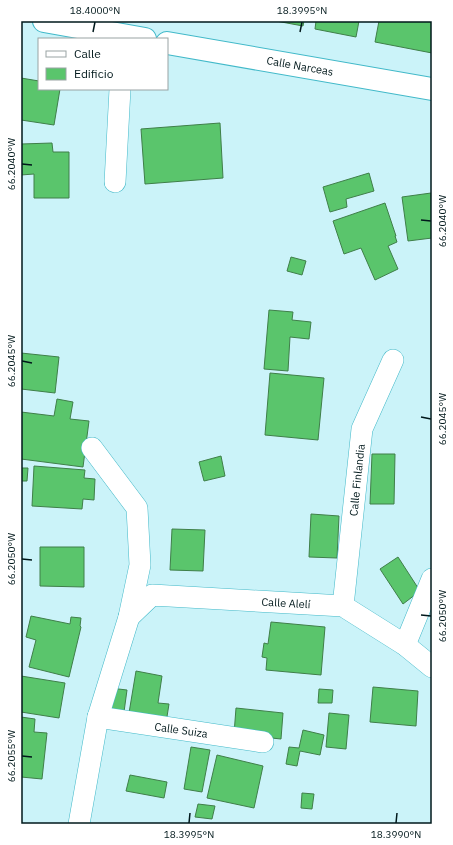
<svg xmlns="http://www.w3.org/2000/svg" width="453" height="845" font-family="'IBM Plex Sans',sans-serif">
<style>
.building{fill:#5ac56c;stroke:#3f7f49}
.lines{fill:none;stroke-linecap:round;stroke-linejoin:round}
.street-casing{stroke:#42b9c9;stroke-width:22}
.secondary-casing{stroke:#42b9c9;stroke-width:24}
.street{stroke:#fff;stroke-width:21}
.secondary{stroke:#fff;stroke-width:22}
.ticks{fill:none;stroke:#00181b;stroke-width:1.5}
.labels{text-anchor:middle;stroke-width:3;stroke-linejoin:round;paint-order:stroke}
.street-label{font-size:11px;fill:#00181b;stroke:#fff}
.neatline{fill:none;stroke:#00181b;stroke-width:1.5}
.ticks-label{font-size:10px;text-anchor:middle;fill:#00181b}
</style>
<rect width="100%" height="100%" fill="#cbf3f9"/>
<!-- building -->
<g class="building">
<polygon points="276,21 304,21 303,26"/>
<polygon points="316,21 359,21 356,37 315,29"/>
<polygon points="379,21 432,21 432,53 375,42"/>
<polygon points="21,78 39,81 39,89 60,89 54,125 21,120"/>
<polygon points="220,123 223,178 145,184 141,129"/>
<polygon points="52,143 53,152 69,152 69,198 34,198 34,174 21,175 21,144"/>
<polygon points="369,173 374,191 346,199 347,207 330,212 323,187"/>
<polygon points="431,193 432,238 408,241 402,197"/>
<polygon points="385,203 396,236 395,236 397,242 388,246 398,269 375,280 361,248 344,254 333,221"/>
<polygon points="291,257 306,261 302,275 287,271"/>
<polygon points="269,310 293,312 292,320 311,322 309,339 290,337 288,371 264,369"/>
<polygon points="21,353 59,357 55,393 21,389"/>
<polygon points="270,373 324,378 318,440 265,435"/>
<polygon points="57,399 73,402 70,419 89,421 83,467 21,459 21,412 54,416"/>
<polygon points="372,454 395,454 394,504 370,504"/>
<polygon points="221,456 225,476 204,481 199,462"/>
<polygon points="34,466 85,470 84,478 95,479 94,500 83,499 82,509 32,506"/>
<polygon points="21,468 28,468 27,481 21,481"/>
<polygon points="311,514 339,516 337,558 309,557"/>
<polygon points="172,529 205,530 203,571 170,570"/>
<polygon points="40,547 84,547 84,587 40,586"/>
<polygon points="398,557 420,591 403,604 380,569"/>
<polygon points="31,616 70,624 71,617 81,618 80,626 81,627 69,677 29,667 36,640 26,637"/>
<polygon points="271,622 325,627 321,675 266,670 267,658 262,657 264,643 268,644"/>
<polygon points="136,671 162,676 158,703 169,704 166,723 129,713"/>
<polygon points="21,676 65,683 59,718 21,712"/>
<polygon points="373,687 418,691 416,726 370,722"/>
<polygon points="110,688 127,690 124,712 107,710"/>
<polygon points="319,689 333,690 332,703 318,703"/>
<polygon points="236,708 283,713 281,739 234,734"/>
<polygon points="329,713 349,715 346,749 326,747"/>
<polygon points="21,717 35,719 34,732 47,733 42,779 21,777"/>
<polygon points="303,730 324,735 320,755 300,751 297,766 286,764 289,747 299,748"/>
<polygon points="191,747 210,750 202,792 184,789"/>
<polygon points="217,755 263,766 254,808 207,798"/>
<polygon points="130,775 167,782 164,798 126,791"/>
<polygon points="302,793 314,794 312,809 301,808"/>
<polygon points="198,804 215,806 212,819 195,817"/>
</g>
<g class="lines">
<!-- street casing -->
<g class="street-casing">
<g id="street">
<polyline points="115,182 120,89"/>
<polyline points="343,606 362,429 393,360"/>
<polyline points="129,617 152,595 343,606 405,645 432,667"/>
<polyline points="405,645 432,579"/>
<polyline points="98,717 263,742"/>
<polyline points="79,824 98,717 129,617 140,565 137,508 92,448"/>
</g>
</g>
<!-- secondary casing -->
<g class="secondary-casing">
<g id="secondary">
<polyline points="44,21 145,39"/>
<polyline points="167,43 432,89"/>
</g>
</g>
<!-- street -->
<use href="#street" class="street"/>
<!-- secondary -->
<use href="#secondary" class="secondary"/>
</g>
<!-- ticks -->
<path class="ticks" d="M93,32l2,-10M300,32l2,-10M22,164l10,1M421,220l10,1M22,361l10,2M421,417l10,2M22,559l10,1M421,615l10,1M22,756l10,1M189,823l1,-10M396,823l1,-10"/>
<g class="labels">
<!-- street labels -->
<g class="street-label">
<text transform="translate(300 66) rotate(10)" y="4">Calle Narceas</text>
<text transform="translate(357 480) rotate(-84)" y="4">Calle Finlandia</text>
<text transform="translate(286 603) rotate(3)" y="4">Calle Alelí</text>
<text transform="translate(181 730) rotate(8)" y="4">Calle Suiza</text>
</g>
</g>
<!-- border -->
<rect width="453" height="845" fill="none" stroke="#ffffff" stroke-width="44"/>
<!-- legend -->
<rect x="38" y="38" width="130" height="52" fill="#ffffff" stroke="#99a3a4"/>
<rect x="46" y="51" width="20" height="6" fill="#ffffff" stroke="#99a3a4"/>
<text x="74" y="58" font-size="12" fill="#00181b">Calle</text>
<rect x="46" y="68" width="20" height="12" fill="#5ac56c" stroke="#99a3a4"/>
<text x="74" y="78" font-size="12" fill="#00181b">Edificio</text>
<rect x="22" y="22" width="409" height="801" class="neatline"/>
<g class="ticks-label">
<text x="95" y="14">18.4000°N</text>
<text x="302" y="14">18.3995°N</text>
<text transform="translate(11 164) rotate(-90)" y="4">66.2040°W</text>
<text transform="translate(442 221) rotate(-90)" y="4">66.2040°W</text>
<text transform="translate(11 361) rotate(-90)" y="4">66.2045°W</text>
<text transform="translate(442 419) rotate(-90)" y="4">66.2045°W</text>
<text transform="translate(11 559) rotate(-90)" y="4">66.2050°W</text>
<text transform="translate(442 616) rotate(-90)" y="4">66.2050°W</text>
<text transform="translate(11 756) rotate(-90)" y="4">66.2055°W</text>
<text x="189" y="838">18.3995°N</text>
<text x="396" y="838">18.3990°N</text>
</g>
</svg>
